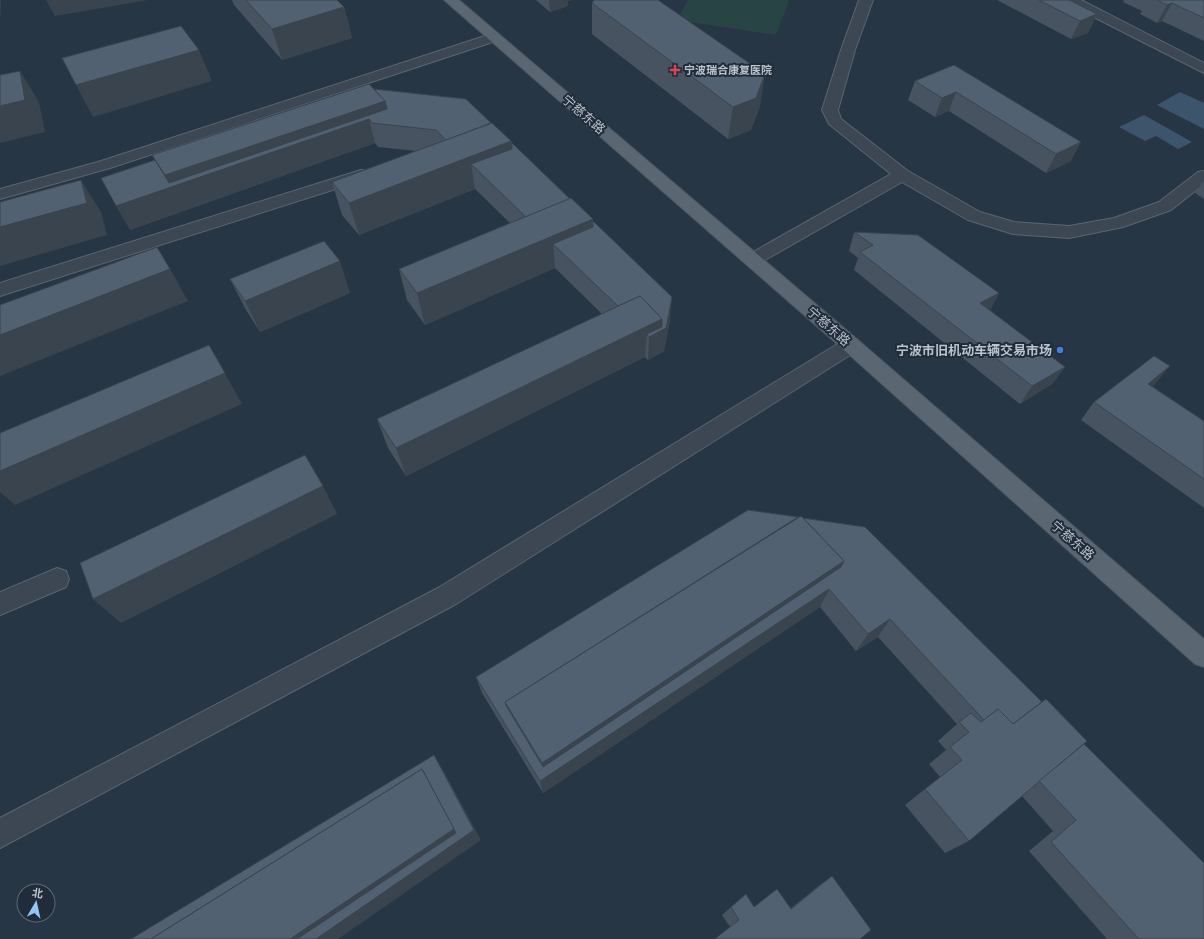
<svg xmlns="http://www.w3.org/2000/svg" width="1204" height="939" font-family="Poppins,'Noto Sans SC',sans-serif">
<style>
.green{fill:#294445}
.water{fill:#3d556c}
.lines{fill:none;stroke-linecap:round;stroke-linejoin:round}
.minor-casing{stroke:#5a6571;stroke-width:2}
.major-casing{stroke:#485360;stroke-width:2}
.minor{fill:#3c4753;fill-rule:evenodd}
.major{fill:#5a6773;fill-rule:evenodd}
.wall{fill:#475361}
.shaded-wall{fill:#39444f}
.building{fill:#526171;stroke:#39444f}
.health-dot{fill:#e0444e;stroke:#202c39;stroke-width:1.5}
.shop-dot{fill:#3f7fe0;stroke:#202c39;stroke-width:1.5}
.labels{text-anchor:middle;stroke-width:4;stroke-linejoin:round;paint-order:stroke}
.far-poi-label{font-size:11px;font-weight:bold;fill:#b9c2cd;stroke:#202c39;text-anchor:start}
.street-label{font-size:13px;fill:#b9c2cd;stroke:#202c39}
.poi-label{font-size:13px;font-weight:bold;fill:#b9c2cd;stroke:#202c39;text-anchor:end}
</style>
<rect width="100%" height="100%" fill="#273644"/>
<!-- green -->
<polygon class="green" points="688,0 789,0 776,35 677,20"/>
<!-- water -->
<g class="water">
<polygon points="1180,92 1204,103 1204,129 1157,105"/>
<polygon points="1144,115 1192,142 1178,149 1156,136 1145,141 1119,127"/>
</g>
<g class="lines">
<!-- minor casing -->
<g class="minor-casing">
<g id="minor">
<polygon points="859,0 873,0 855,50 838,110 841,119 908,171 980,212 1014,222 1069,226 1114,218 1159,202 1198,172 1204,171 1204,184 1171,210 1123,227 1069,238 1013,234 968,220 902,182 758,264 752,266 746,264 743,260 746,256 891,174 829,124 822,110 841,50"/>
<polygon points="1064,0 1081,0 1204,63 1204,73 1066,3"/>
<polygon points="494,33 499,34 501,37 499,40 110,168 0,199 0,189 98,162"/>
<polygon points="361,170 367,171 369,175 367,179 0,296 0,283"/>
<polygon points="851,338 858,340 861,345 858,350 456,604 0,848 0,818 438,588 844,340"/>
<polygon points="57,568 66,571 69,579 66,587 0,615 0,592"/>
</g>
</g>
<!-- major casing -->
<g class="major-casing">
<polygon id="major" points="444,0 459,0 858,340 1204,639 1204,667 1195,664 844,350"/>
</g>
<!-- minor -->
<use href="#minor" class="minor"/>
<!-- major -->
<use href="#major" class="major"/>
</g>
<!-- wall -->
<g class="wall">
<polygon points="232,0 337,0 344,7 352,38 282,60 234,5"/>
<polygon points="536,0 572,0 568,1 568,6 550,12"/>
<polygon points="997,0 1069,0 1097,14 1088,33 1071,39"/>
<polygon points="1124,0 1204,0 1204,41 1162,21 1157,23 1140,14 1142,11 1123,2"/>
<polygon points="592,3 760,106 751,130 728,139 592,34"/>
<polygon points="954,65 1071,161 1046,173 949,111 935,117 908,100 915,81"/>
<polygon points="374,89 491,123 511,141 512,143 593,221 670,320 664,351 648,360 645,357 406,476 388,448 377,419 602,314 555,268 425,325 407,300 399,269 510,223 475,189 359,235 342,215 332,182 416,151 378,147 375,143 130,230 155,160 152,155"/>
<polygon points="1204,180 1204,199 1195,193"/>
<polygon points="854,232 999,293 990,310 1065,367 1052,384 1020,404 854,270 858,258 849,251"/>
<polygon points="230,279 350,293 260,332 246,310"/>
<polygon points="1155,384 1152,386 1204,421 1204,508 1081,420 1094,402"/>
<polygon points="803,518 1084,744 1204,939 1107,939 1029,851 1053,831 1022,796 969,841 945,853 905,805 940,777 929,764 946,750 938,741 957,724 878,637 856,651 820,607 543,793 482,693 476,677"/>
<polygon points="832,876 860,939 715,939 730,927 722,915 731,907 791,908 817,887"/>
</g>
<!-- shaded-wall -->
<g class="shaded-wall">
<polygon points="0,0 1,0 0,21"/>
<polygon points="46,0 148,0 55,16"/>
<polygon points="549,0 572,0 568,1 568,6 550,12"/>
<polygon points="1172,3 1162,21 1157,23 1167,5"/>
<polygon points="344,7 352,38 282,60 272,29"/>
<polygon points="1097,14 1088,33 1071,39 1080,21"/>
<polygon points="199,50 212,81 93,117 76,85"/>
<polygon points="20,71 39,102 45,132 0,143 0,106"/>
<polygon points="765,74 760,106 751,130 728,139 733,107"/>
<polygon points="956,92 949,111 935,117 942,98"/>
<polygon points="385,101 390,125 369,119 375,143 130,230 116,206 171,187 165,175"/>
<polygon points="511,141 515,173 471,164 475,189 359,235 349,203"/>
<polygon points="1081,142 1071,161 1046,173 1056,154"/>
<polygon points="81,180 101,212 107,235 0,266 0,227"/>
<polygon points="593,219 593,251 553,244 555,268 425,325 417,293"/>
<polygon points="340,261 350,293 260,332 245,301"/>
<polygon points="170,269 188,301 0,376 0,335"/>
<polygon points="999,293 989,312 980,303"/>
<polygon points="672,297 670,320 664,351 648,360 649,337 647,334 645,357 406,476 396,448 662,319"/>
<polygon points="209,345 242,404 15,505 0,492 0,471"/>
<polygon points="1170,366 1155,384 1133,401 1148,384"/>
<polygon points="1065,367 1052,384 1020,404 1032,386"/>
<polygon points="323,486 337,514 121,623 93,599"/>
<polygon points="844,561 820,607 543,793 540,781 546,777 542,763"/>
<polygon points="890,619 878,637 856,651 868,634"/>
<polygon points="434,755 442,768 481,840 338,939 290,939"/>
</g>
<!-- building -->
<g class="building">
<polygon points="246,0 337,0 344,7 272,29"/>
<polygon points="594,0 658,0 765,74 756,98 733,107 592,3"/>
<polygon points="1039,0 1069,0 1097,14 1080,21"/>
<polygon points="1157,0 1204,0 1204,18 1172,3 1167,5"/>
<polygon points="181,26 199,50 76,85 62,58"/>
<polygon points="954,65 1081,142 1056,154 956,92 942,98 915,81"/>
<polygon points="20,71 25,100 0,106 0,75"/>
<polygon points="369,84 385,101 165,175 152,155"/>
<polygon points="374,89 466,99 491,123 446,140 436,130 372,123 369,119 116,206 101,178 155,160 169,183 387,109 385,101"/>
<polygon points="492,123 511,141 349,203 332,182"/>
<polygon points="512,143 570,199 526,217 471,164 512,149"/>
<polygon points="81,180 87,203 0,227 0,202"/>
<polygon points="571,198 593,219 417,293 399,269"/>
<polygon points="593,221 672,297 666,328 649,337 647,334 662,327 662,319 640,296 618,306 553,244 593,227"/>
<polygon points="854,232 918,235 999,293 980,303 1065,367 1032,386 860,252 873,245"/>
<polygon points="324,241 340,261 245,301 230,279"/>
<polygon points="157,247 170,269 0,335 0,305"/>
<polygon points="640,296 662,319 396,448 377,419"/>
<polygon points="209,345 225,373 0,471 0,433"/>
<polygon points="1154,356 1170,366 1148,384 1204,421 1204,479 1094,402"/>
<polygon points="305,455 323,486 93,599 80,563"/>
<polygon points="748,510 798,517 505,702 507,707 543,767 841,567 844,561 803,518 865,527 1042,702 1013,724 998,709 984,720 890,619 868,634 829,589 540,781 476,677"/>
<polygon points="801,516 844,561 542,763 505,702"/>
<polygon points="1046,699 1087,741 969,841 925,789 962,760 950,747 969,732 959,722 971,713 981,722 998,709 1013,724"/>
<polygon points="1084,744 1204,863 1204,939 1139,939 1051,842 1076,820 1039,781"/>
<polygon points="434,755 474,830 316,939 297,939 456,833 422,769 151,939 131,939"/>
<polygon points="422,769 454,829 290,939 151,939"/>
<polygon points="832,876 871,930 860,939 716,939 716,938 739,920 731,907 746,894 754,907 777,889 791,909"/>
</g>
<!-- markers -->
<path class="health-dot" d="M673 64h4v4h4v4h-4v4h-4v-4h-4v-4h4z"/>
<circle class="shop-dot" cx="1060" cy="350" r="4"/>
<g class="labels">
<!-- far-poi labels -->
<g class="far-poi-label">
<text x="684" y="74">宁波瑞合康复医院</text>
</g>
<!-- street labels -->
<g class="street-label">
<text transform="translate(584 114) rotate(41)" y="5">宁慈东路</text>
<text transform="translate(829 326) rotate(41)" y="5">宁慈东路</text>
<text transform="translate(1073 540) rotate(41)" y="5">宁慈东路</text>
</g>
<!-- poi labels -->
<g class="poi-label">
<text x="1052" y="355">宁波市旧机动车辆交易市场</text>
</g>
</g>
<!-- north arrow -->
<g transform="translate(36 903) rotate(9)"><circle r="19" fill="#202c39" stroke="#5d6874"/>
<path d="M0-3L7 15L0 10L-7 15Z" fill="#92c3f9"/>
<text y="-6" font-size="11" font-weight="bold" text-anchor="middle" fill="#b9c2cd">北</text>
</g>
</svg>
